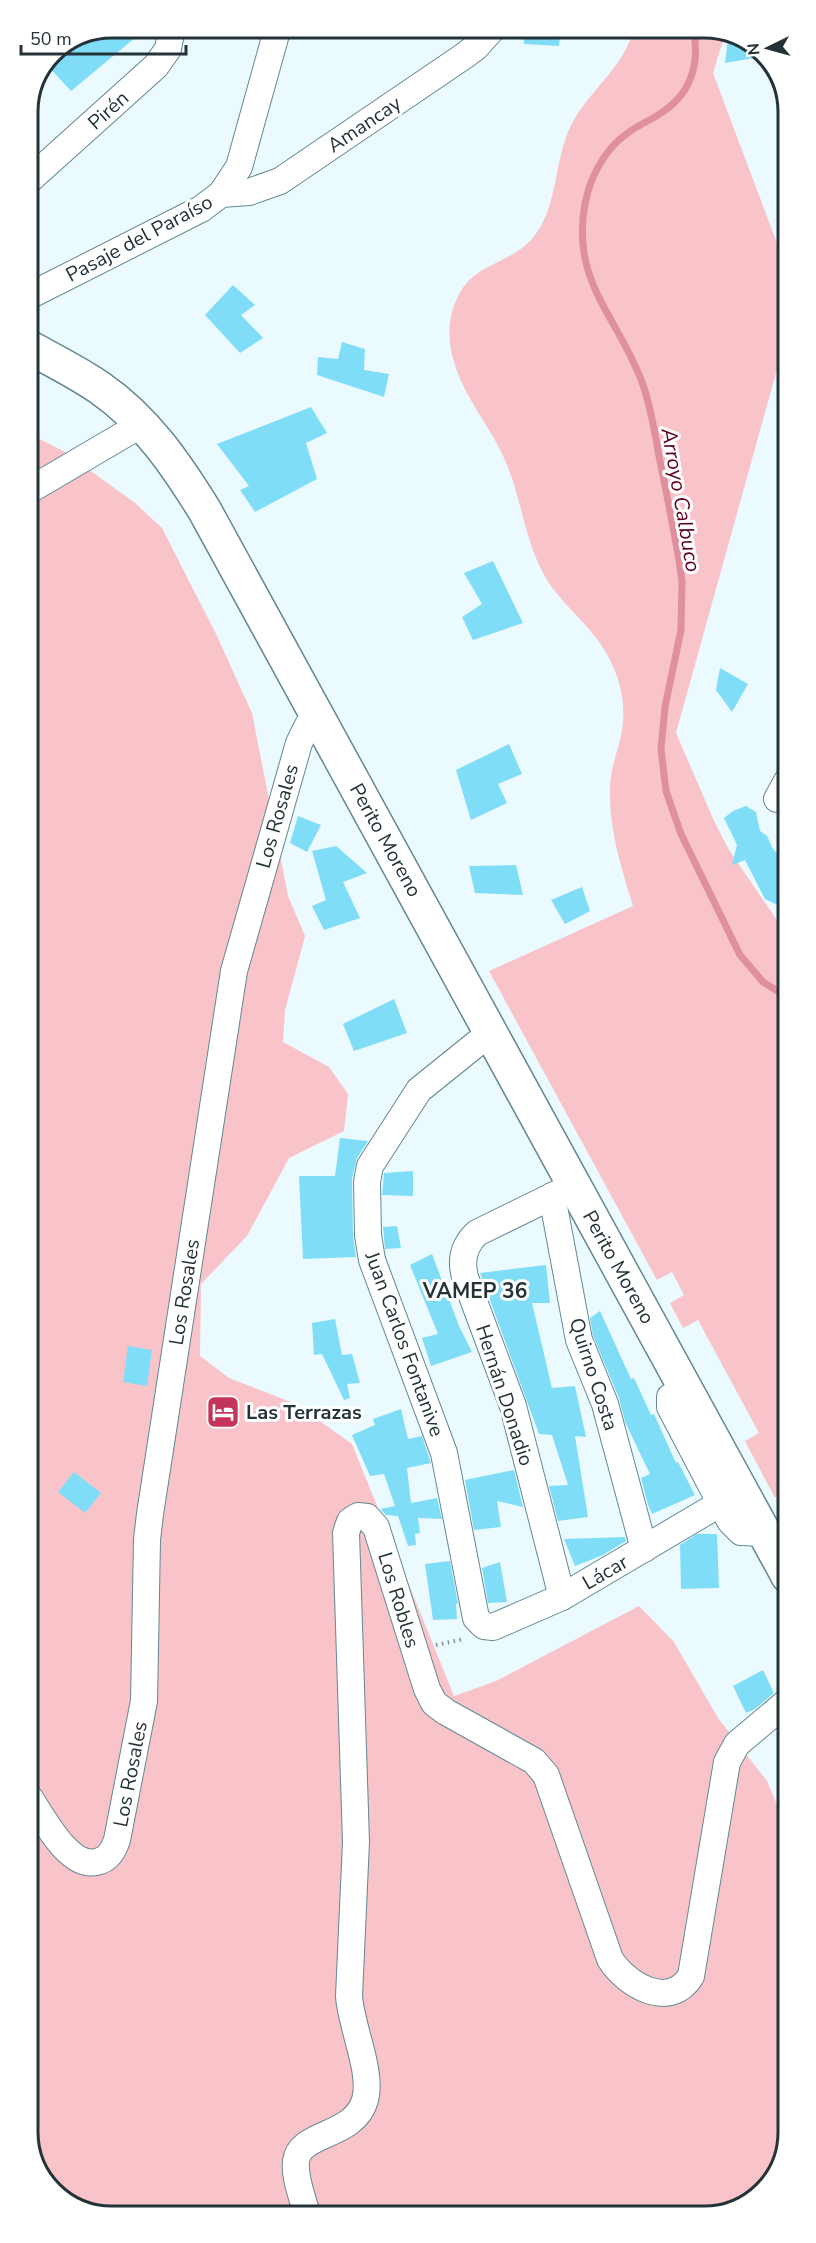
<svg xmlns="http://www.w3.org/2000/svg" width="816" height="2243" font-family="'Nunito Sans',sans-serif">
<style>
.green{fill:#f8c3c9}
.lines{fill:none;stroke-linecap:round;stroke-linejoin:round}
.stream{stroke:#df909c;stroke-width:7}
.building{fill:#80ddf8}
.minor-casing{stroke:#638893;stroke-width:28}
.major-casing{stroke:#638893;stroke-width:36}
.path{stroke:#819095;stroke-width:4;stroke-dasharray:1.5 4.5;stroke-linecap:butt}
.minor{stroke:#fff;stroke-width:26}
.major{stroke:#fff;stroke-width:33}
.labels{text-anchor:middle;stroke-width:6;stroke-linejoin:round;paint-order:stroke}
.street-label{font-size:20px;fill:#243338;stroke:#fff}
.poi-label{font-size:20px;font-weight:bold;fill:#243338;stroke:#fff;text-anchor:start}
.water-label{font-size:21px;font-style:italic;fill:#600021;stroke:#fff}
.neighbourhood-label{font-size:21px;font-weight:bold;fill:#243338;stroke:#fff}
.rim{fill:none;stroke:#243338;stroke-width:3}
</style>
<rect width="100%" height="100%" fill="#ebfaff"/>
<!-- green -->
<g class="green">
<path d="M634,27h76l15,7 -12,39 73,194v70l-110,396 39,90 14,27 58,85 1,556 -13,7 -30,-57 14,-8 -61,-113 -15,8 -13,-25 14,-8 -12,-23 -15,8 -168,-309 144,-65c-12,-39 -24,-76 -23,-117 0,-17 6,-33 10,-49 7,-28 3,-56 -11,-82 -15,-30 -44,-50 -62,-78 -23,-38 -25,-83 -43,-122 -14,-32 -39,-60 -49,-93 -7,-20 -8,-44 1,-64 15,-38 51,-35 75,-61 26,-29 23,-74 37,-108 16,-39 58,-64 66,-105z"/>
<polygon points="28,433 63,451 135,503 162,528 216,634 252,713 288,896 305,936 285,1010 283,1042 329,1067 348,1094 344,1131 289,1158 247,1236 201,1284 200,1356 229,1378 296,1404 352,1444 454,1696 496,1681 639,1606 674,1642 718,1718 767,1781 789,1833 789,2132 771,2183 727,2213 106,2216 56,2195 30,2154"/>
</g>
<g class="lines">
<!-- stream -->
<path class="stream" d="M693,27c7,33 0,64 -29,84 -12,9 -27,14 -39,24 -21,16 -35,42 -40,69 -15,78 35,115 58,181 8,23 12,48 16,71 7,33 13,66 19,98l4,27 -1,49 -16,77 -4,42 5,42 15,43 59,121 23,27 24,15"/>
</g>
<!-- building -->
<g class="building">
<polygon points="112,27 148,27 71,91 46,64 81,40"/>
<polygon points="523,27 561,27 559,46 524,44"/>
<polygon points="737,38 760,48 765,56 725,63 728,39"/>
<polygon points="233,285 255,305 241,315 263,338 240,353 205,315"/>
<polygon points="342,342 365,349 364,370 389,374 384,397 317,375 318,357 338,359"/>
<polygon points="311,407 327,433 306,443 317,479 255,512 240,490 249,486 217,444"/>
<polygon points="493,561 523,623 473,640 462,617 482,604 464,573"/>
<polygon points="720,668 748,684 732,712 716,690"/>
<polygon points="509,744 522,774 498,784 507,803 471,820 456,770"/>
<polygon points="746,806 756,812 760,831 767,836 772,847 787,867 787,910 765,899 745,860 732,865 737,845 724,818 733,811"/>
<polygon points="298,816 321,825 307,852 290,843"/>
<polygon points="336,846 367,873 343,882 360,918 324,930 312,906 326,900 312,851"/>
<polygon points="516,865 523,895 475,893 469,866"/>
<polygon points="582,887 590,911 565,924 551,900"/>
<polygon points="394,999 407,1033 354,1051 343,1024"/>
<polygon points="340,1138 368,1141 357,1158 352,1179 353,1235 356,1257 303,1259 299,1176 335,1176"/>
<polygon points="413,1171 413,1196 382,1195 384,1173"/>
<polygon points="397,1226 401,1248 385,1249 383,1227"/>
<polygon points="432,1254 459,1326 472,1352 431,1366 422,1338 438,1334 410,1265"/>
<polygon points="546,1265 550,1303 532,1303 552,1388 575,1386 586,1437 575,1436 588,1517 558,1521 549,1486 568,1485 552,1435 539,1434 480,1273"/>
<polygon points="600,1311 631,1379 634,1378 651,1415 654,1414 676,1463 678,1462 695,1495 652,1514 648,1505 641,1478 650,1474 625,1422 619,1398 593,1336 590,1318"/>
<polygon points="335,1319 342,1355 352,1354 360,1383 347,1384 350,1398 344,1400 322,1354 314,1355 312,1323"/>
<polygon points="128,1346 152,1350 147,1386 123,1382"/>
<polygon points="401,1409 408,1439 422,1436 431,1463 407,1468 411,1503 437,1498 442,1519 418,1518 420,1533 415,1534 416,1545 408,1546 398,1516 386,1515 380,1509 395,1506 384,1474 370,1476 352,1435 375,1425 373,1419"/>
<polygon points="514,1470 523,1507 497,1501 501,1527 474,1530 465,1480"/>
<polygon points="74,1472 101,1493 85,1513 58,1492"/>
<polygon points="697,1534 717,1534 719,1588 681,1589 680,1545"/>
<polygon points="625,1537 626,1541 603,1555 575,1566 564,1539"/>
<polygon points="450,1561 458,1604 456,1604 457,1619 433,1620 425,1564"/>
<polygon points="500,1562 507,1602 488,1603 482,1568"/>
<polygon points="763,1670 774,1693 755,1709 746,1713 733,1686"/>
</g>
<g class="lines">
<!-- minor casing -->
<g class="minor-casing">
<g id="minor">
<polyline points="27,182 156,66 168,49 172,27"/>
<polyline points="221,194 249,192 280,181 464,56 476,47 494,27"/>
<polyline points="27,297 201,209 221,194 239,167 278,27"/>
<polyline points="28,491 142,424"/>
<polyline points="777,799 787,781"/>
<polyline points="491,1032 419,1090 370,1166 367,1182 368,1235 372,1260 444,1453 476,1618 484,1626 493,1627 562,1597 721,1503"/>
<polyline points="552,1196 579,1340 605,1404 644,1549"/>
<polyline points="685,1387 670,1397 670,1407 730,1521 741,1532 765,1533"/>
<path d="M562,1597l-49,-191 -47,-126c-6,-18 -3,-34 11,-47l98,-48"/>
<path d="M29,1797c14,20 39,71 67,65 12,-2 17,-11 21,-22l27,-139 3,-161 3,-26 84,-543 65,-228 9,-18 11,-8"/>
<path d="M307,2215c-4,-17 -13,-37 -11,-54 4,-30 58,-23 69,-61 8,-28 -14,-73 -16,-104l7,-154 -10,-309 4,-12 8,-5 9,1 9,10 51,162 7,14 12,9 88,49 12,14 64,184c16,26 60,52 81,17l36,-214 10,-18 51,-43"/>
</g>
</g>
<!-- major casing -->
<g class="major-casing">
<path id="major" d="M27,346c25,14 50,26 73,42 46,32 76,76 105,123l583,1065"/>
</g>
<!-- path -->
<polyline class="path" points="436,1645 464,1639"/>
<!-- minor -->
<use href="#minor" class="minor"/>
<!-- major -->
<use href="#major" class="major"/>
</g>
<!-- icons -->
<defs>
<g id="hotel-square" transform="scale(1.725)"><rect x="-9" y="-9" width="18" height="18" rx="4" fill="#c4345a" stroke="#fff"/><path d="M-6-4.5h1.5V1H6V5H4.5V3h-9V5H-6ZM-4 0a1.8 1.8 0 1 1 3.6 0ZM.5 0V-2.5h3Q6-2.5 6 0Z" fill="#fff"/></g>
</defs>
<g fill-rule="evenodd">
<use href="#hotel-square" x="223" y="1412"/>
</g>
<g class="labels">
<!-- street labels -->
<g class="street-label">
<text transform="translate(108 110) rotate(-42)" y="7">Pirén</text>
<text transform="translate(364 124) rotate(-34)" y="7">Amancay</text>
<text transform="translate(139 238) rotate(-28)" y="7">Pasaje del Paraíso</text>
<text transform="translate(277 816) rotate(-74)" y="7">Los Rosales</text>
<text transform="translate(386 840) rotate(61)" y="7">Perito Moreno</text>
<text transform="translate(619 1267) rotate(61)" y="7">Perito Moreno</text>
<text transform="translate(184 1292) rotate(-81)" y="7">Los Rosales</text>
<text transform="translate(405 1344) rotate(70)" y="7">Juan Carlos Fontanive</text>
<text transform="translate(594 1374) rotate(72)" y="7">Quirno Costa</text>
<text transform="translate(505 1395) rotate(72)" y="7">Hernán Donadio</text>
<text transform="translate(605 1572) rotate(-30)" y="7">Lácar</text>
<text transform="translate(399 1600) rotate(73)" y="7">Los Robles</text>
<text transform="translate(130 1774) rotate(-79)" y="7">Los Rosales</text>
</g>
<!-- poi labels -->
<g class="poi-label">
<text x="246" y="1419">Las Terrazas</text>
</g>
<!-- water labels -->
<g class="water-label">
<text transform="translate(681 500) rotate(80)" y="7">Arroyo Calbuco</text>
</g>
<!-- neighbourhood labels -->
<g class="neighbourhood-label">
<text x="475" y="1298">VAMEP 36</text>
</g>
</g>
<!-- crop -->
<path d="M0 0H816V2243H0ZM112 38H704A74 74 0 0 1 778 112V2132A74 74 0 0 1 704 2206H112A74 74 0 0 1 38 2132V112A74 74 0 0 1 112 38Z" fill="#fff" fill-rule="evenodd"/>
<path class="rim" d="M112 38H704A74 74 0 0 1 778 112V2132A74 74 0 0 1 704 2206H112A74 74 0 0 1 38 2132V112A74 74 0 0 1 112 38Z"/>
<!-- north arrow -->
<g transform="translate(768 48) rotate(265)" stroke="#ffffff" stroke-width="4.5" paint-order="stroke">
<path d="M0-4.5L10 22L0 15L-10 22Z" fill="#243338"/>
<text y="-9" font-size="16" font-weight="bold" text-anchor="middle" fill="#243338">N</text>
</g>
<!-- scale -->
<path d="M21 45v9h165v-9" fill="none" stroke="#243338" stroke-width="3"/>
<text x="30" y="45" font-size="18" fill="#243338" stroke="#ffffff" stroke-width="4.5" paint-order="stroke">50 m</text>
</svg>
